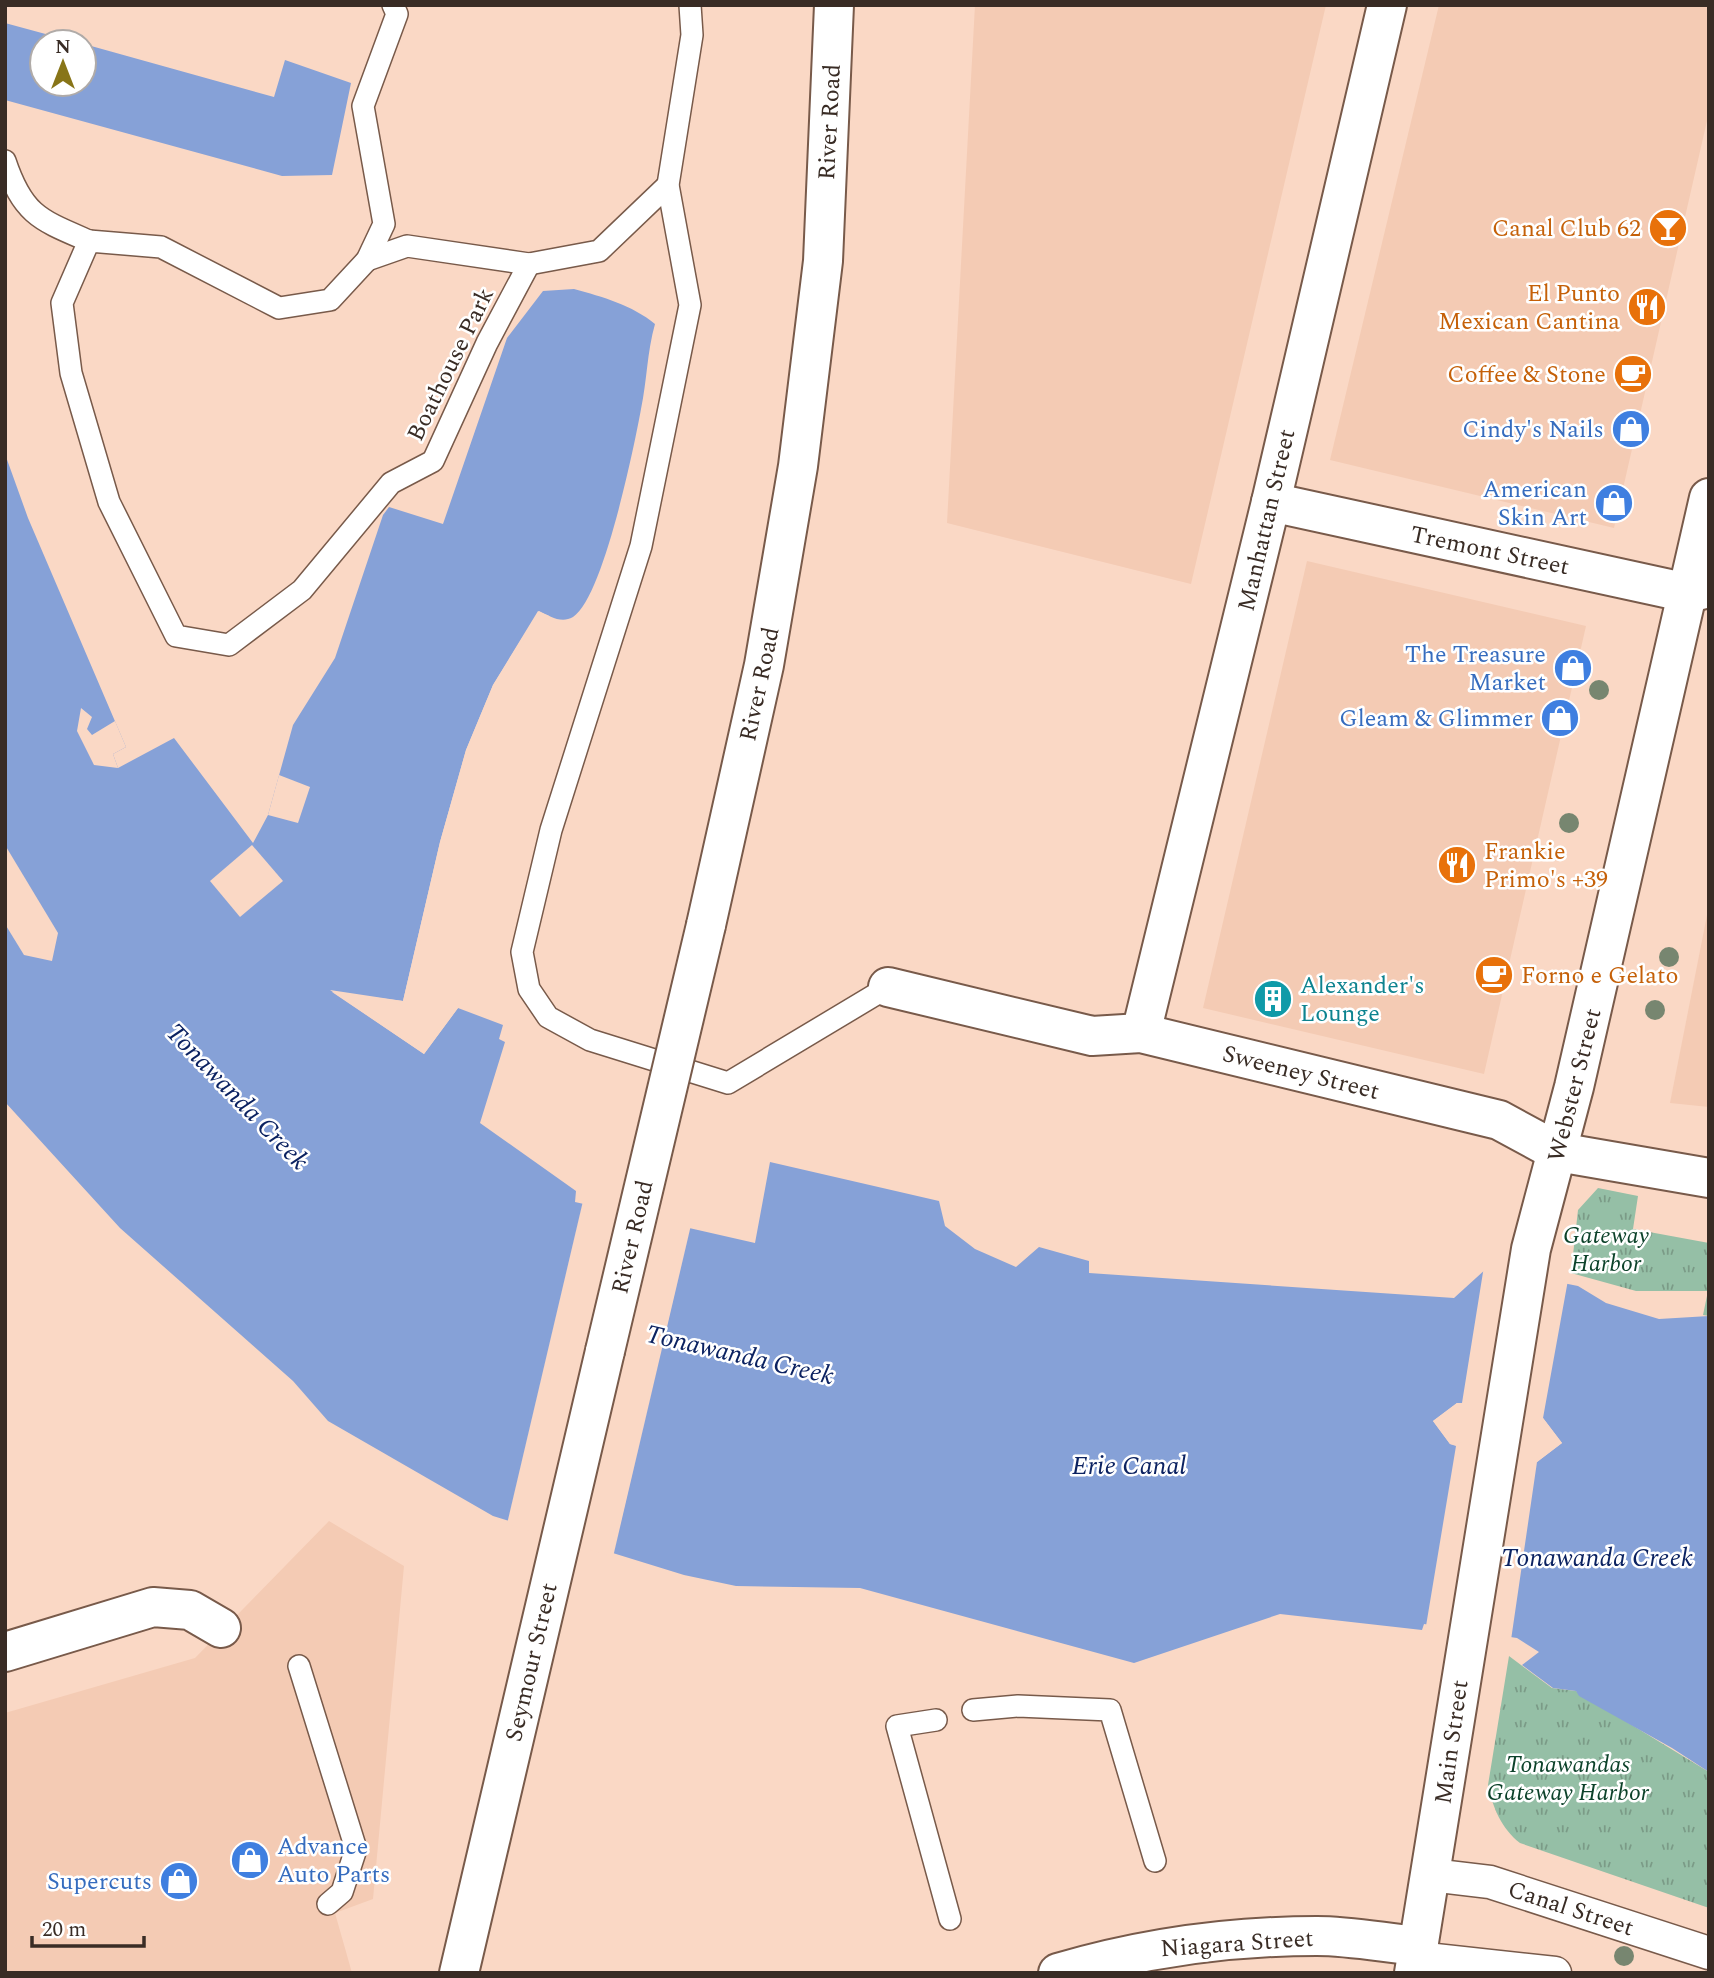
<svg xmlns="http://www.w3.org/2000/svg" width="1714" height="1978" font-family="Spectral,serif">
<style>
.built{fill:#f4cbb4}
.park{fill:url(#park-tufts)}
.water{fill:#86a1d7;fill-rule:evenodd}
.pier{fill:#fad8c5;fill-rule:evenodd}
.lines{fill:none;stroke-linecap:round;stroke-linejoin:round}
.service-casing{stroke:#785a4a;stroke-width:24}
.pedestrian-casing{stroke:#785a4a;stroke-width:35}
.minor-casing{stroke:#785a4a;stroke-width:42}
.tertiary-casing{stroke:#785a4a;stroke-width:42}
.secondary-casing{stroke:#785a4a;stroke-width:42}
.primary-casing{stroke:#785a4a;stroke-width:42}
.service{stroke:#fff;stroke-width:21}
.pedestrian{stroke:#fff;stroke-width:32}
.minor{stroke:#fff;stroke-width:38}
.tertiary{stroke:#fff;stroke-width:38}
.secondary{stroke:#fff;stroke-width:38}
.primary{stroke:#fff;stroke-width:38}
.primary-bridge-casing{stroke:#785a4a;stroke-width:42;stroke-linecap:butt}
.primary-bridge{stroke:#fff;stroke-width:38}
.tree{fill:#778670}
.labels{text-anchor:middle;stroke-width:5;stroke-linejoin:round;paint-order:stroke}
.street-label{font-size:24px;fill:#392c25;stroke:#fff}
.food-label{font-size:24px;fill:#c56008;stroke:#fff;text-anchor:end}
.shop-label{font-size:24px;fill:#366cbe;stroke:#fff;text-anchor:end}
.culture-label{font-size:24px;fill:#0d838f;stroke:#fff;text-anchor:start}
.park-label{font-size:24px;font-style:italic;fill:#0c422a;stroke:#fff}
.water-label{font-size:26px;font-style:italic;fill:#0b2261;stroke:#fff}
</style>
<defs>
<pattern id="park-tufts" width="24" height="20" patternUnits="userSpaceOnUse" patternTransform="scale(1.75)"><rect width="24" height="20" fill="#95bfa6"/><path d="M3 7l-1-3M5 7V3M7 7l1-3M15 17l-1-3M17 17v-4M19 17l1-3" fill="none" stroke="#7b9b87"/></pattern>
</defs>
<rect width="100%" height="100%" fill="#fad8c5"/>
<!-- built -->
<g class="built">
<polygon points="975,5 1326,5 1191,584 947,523"/>
<polygon points="1439,5 1709,5 1709,112 1614,528 1330,460"/>
<polygon points="1307,561 1586,626 1484,1074 1203,1008"/>
<polygon points="1709,905 1709,1107 1670,1103"/>
<polygon points="329,1521 404,1566 373,1899 335,1913 352,1973 5,1973 5,1713 195,1658"/>
</g>
<!-- park -->
<g class="park">
<polygon points="1598,1188 1638,1196 1633,1229 1709,1243 1709,1316 1703,1315 1708,1291 1636,1291 1571,1273 1578,1210"/>
<path d="M1509,1656l43,32 24,3 133,81v136l-189,-65c-19,-15 -27,-35 -32,-58z"/>
</g>
<!-- water -->
<g class="water">
<polygon points="5,23 75,42 42,42 42,84 84,84 84,44 274,97 285,60 351,83 332,175 282,176 5,100"/>
<path d="M574,289c29,8 58,16 81,35 -8,28 -8,57 -14,85 -7,39 -38,189 -68,208 -12,7 -23,-1 -34,-6l-46,74 -27,65 -26,92 -37,159 -71,-9 92,62 34,-46 45,17 -4,14 6,3 -25,81 96,68 -1,11 180,41 15,-81 169,39 6,25 30,23 41,18 23,-20 50,14v12l365,25 33,-30 91,18 28,17 53,16 50,-3v456l-37,-24 -93,-52 -3,-5 -23,-3 -31,-23 17,-13 -22,-14 -93,-14 -2,6 -142,-16 -146,49 -274,-75 -124,-2 -52,-11 -191,-59 -165,-95 -35,-40 -173,-153 -115,-126v-648l23,64 98,229 -13,7 5,14 56,-30 79,105 15,-28 25,-90 42,-67 48,-143 6,-8 54,17 64,-186 36,-47zM1457,1403l86,15 19,25 -25,19 -87,-18 -17,-23z"/>
</g>
<!-- pier -->
<g class="pier">
<polygon points="538,611 549,616 548,619 539,615 496,686 469,751 443,843 407,1002 345,996 423,1049 454,1007 458,1008 424,1054 330,990 403,1001 440,842 466,750 493,685"/>
<polygon points="81,708 92,717 87,729 92,735 115,721 126,747 113,754 118,768 94,765 77,731"/>
<polygon points="279,775 310,787 298,823 268,815"/>
<polygon points="5,845 58,933 52,961 24,955 5,924"/>
<polygon points="252,845 283,881 240,917 210,881"/>
<polygon points="583,1201 691,1225 613,1557 507,1524"/>
<path d="M1484,1266l84,14 -25,138 19,25 -25,19 -26,178 -85,-13 -1,5 31,-186 -6,-2 -17,-23 24,-18h5zM1458,1407l83,14 16,22 -21,15 -84,-17 -14,-20z"/>
</g>
<g class="lines">
<!-- service casing -->
<g class="service-casing">
<g id="service">
<polyline points="393,5 397,14 363,106 384,224 367,260 330,300 279,308 161,247 89,241 62,303 71,373 109,502 176,636 229,645 302,590 391,483 433,461 487,343 529,264"/>
<polyline points="690,5 692,35 668,185 690,305 641,546 551,830 522,952 529,989 548,1017 590,1040 728,1083 888,987"/>
<path d="M5,161c18,54 35,59 84,80"/>
<polyline points="367,260 407,246 529,264 599,251 668,185"/>
<polyline points="299,1666 356,1849 342,1892 328,1904"/>
<polyline points="973,1710 1018,1706 1110,1710 1155,1861"/>
<polyline points="936,1720 897,1726 950,1919"/>
</g>
</g>
<!-- pedestrian casing -->
<g class="pedestrian-casing">
<g id="pedestrian">
<polyline points="1431,1875 1490,1882 1709,1953"/>
<polyline points="1417,1958 1555,1973"/>
</g>
</g>
<!-- minor casing -->
<g class="minor-casing">
<g id="minor">
<polyline points="1271,502 1688,593 1709,588"/>
<polyline points="888,987 1092,1036 1141,1033 1499,1120 1558,1152 1709,1178"/>
<polyline points="1141,1033 1271,502 1387,5"/>
<polyline points="5,1652 153,1607 190,1610 221,1628"/>
</g>
</g>
<!-- tertiary casing -->
<g class="tertiary-casing">
<polyline id="tertiary" points="1414,1973 1531,1249 1574,1087 1709,498"/>
</g>
<!-- secondary casing -->
<g class="secondary-casing">
<path id="secondary" d="M1058,1973c85,-25 171,-37 259,-37 34,0 68,7 102,10"/>
</g>
<!-- primary casing -->
<g class="primary-casing">
<g id="primary">
<polyline points="706,925 764,665 798,466 823,261 834,5"/>
<polyline points="459,1973 605,1351"/>
</g>
</g>
<!-- service -->
<use href="#service" class="service"/>
<!-- pedestrian -->
<use href="#pedestrian" class="pedestrian"/>
<!-- minor -->
<use href="#minor" class="minor"/>
<!-- tertiary -->
<use href="#tertiary" class="tertiary"/>
<!-- secondary -->
<use href="#secondary" class="secondary"/>
<!-- primary -->
<use href="#primary" class="primary"/>
<!-- primary-bridge casing -->
<g class="primary-bridge-casing">
<polyline id="primary-bridge" points="605,1351 706,925"/>
</g>
<!-- primary-bridge -->
<use href="#primary-bridge" class="primary-bridge"/>
</g>
<!-- trees -->
<g class="tree">
<circle cx="1599" cy="690" r="10"/>
<circle cx="1569" cy="823" r="10"/>
<circle cx="1669" cy="957" r="10"/>
<circle cx="1655" cy="1010" r="10"/>
<circle cx="1624" cy="1956" r="10"/>
</g>
<!-- icons -->
<defs>
<g id="bar-disc" transform="scale(2.0125)"><circle r="9.5" fill="#e8710a" stroke="#fff"/><path d="M-6-5H6L.8 .8V4.5H3.5V6h-7V4.5H-.8V.8Z" fill="#fff"/></g>
<g id="restaurant-disc" transform="scale(2.0125)"><circle r="9.5" fill="#e8710a" stroke="#fff"/><path d="M-5-6h1v4h1v-4h1v4h1v-4h1v5L-1.5 .5V6h-2V.5L-5-1ZM5-6V6H3V1.5H1.5Q1.5-4 5-6Z" fill="#fff"/></g>
<g id="cafe-disc" transform="scale(2.0125)"><circle r="9.5" fill="#e8710a" stroke="#fff"/><path d="M-5.5-4.5H6V0H3Q3 3.5 0 3.5H-2.5Q-5.5 3.5-5.5 0ZM3-3.2v2h1.7v-2ZM-6 4.5H4V6H-6Z" fill="#fff"/></g>
<g id="shop-disc" transform="scale(2.0125)"><circle r="9.5" fill="#3f7fe0" stroke="#fff"/><path d="M-5-2.5h2.3a2.7 3.5 0 0 1 5.4 0H5L5.5 6h-11ZM-1.5-2.5h3a1.5 2.3 0 0 0-3 0Z" fill="#fff"/></g>
<g id="building-disc" transform="scale(2.0125)"><circle r="9.5" fill="#0f9aa8" stroke="#fff"/><path d="M-4-6H4V6H1V3H-1V6H-4ZM-2.5-4.3h1.7v1.8h-1.7ZM.8-4.3h1.7v1.8H.8ZM-2.5-1h1.7V.8h-1.7ZM.8-1h1.7V.8H.8Z" fill="#fff"/></g>
</defs>
<g fill-rule="evenodd">
<use href="#bar-disc" x="1668" y="228"/>
<use href="#restaurant-disc" x="1647" y="307"/>
<use href="#cafe-disc" x="1633" y="374"/>
<use href="#shop-disc" x="1631" y="429"/>
<use href="#shop-disc" x="1614" y="503"/>
<use href="#shop-disc" x="1573" y="668"/>
<use href="#shop-disc" x="1560" y="718"/>
<use href="#restaurant-disc" x="1457" y="865"/>
<use href="#cafe-disc" x="1494" y="975"/>
<use href="#building-disc" x="1273" y="999"/>
<use href="#shop-disc" x="250" y="1860"/>
<use href="#shop-disc" x="179" y="1881"/>
</g>
<g class="labels">
<!-- street labels -->
<g class="street-label">
<text transform="translate(829 122) rotate(-87)" y="8">River Road</text>
<text transform="translate(450 364) rotate(-64)" y="8">Boathouse Park</text>
<text transform="translate(1266 520) rotate(-77)" y="8">Manhattan Street</text>
<text transform="translate(1490 550) rotate(12)" y="8">Tremont Street</text>
<text transform="translate(759 684) rotate(-78)" y="8">River Road</text>
<text transform="translate(1301 1072) rotate(14)" y="8">Sweeney Street</text>
<text transform="translate(1574 1085) rotate(-76)" y="8">Webster Street</text>
<text transform="translate(632 1237) rotate(-77)" y="8">River Road</text>
<text transform="translate(531 1662) rotate(-77)" y="8">Seymour Street</text>
<text transform="translate(1451 1742) rotate(-82)" y="8">Main Street</text>
<text transform="translate(1571 1908) rotate(18)" y="8">Canal Street</text>
<text transform="translate(1237 1943) rotate(-4)" y="8">Niagara Street</text>
</g>
<!-- food labels -->
<g class="food-label">
<text x="1641" y="236">Canal Club 62</text>
<text x="1620" y="301">El Punto<tspan x="1620" dy="28">Mexican Cantina</tspan></text>
<text x="1606" y="382">Coffee &amp; Stone</text>
<text x="1484" y="859" text-anchor="start">Frankie<tspan x="1484" dy="28">Primo's +39</tspan></text>
<text x="1521" y="983" text-anchor="start">Forno e Gelato</text>
</g>
<!-- shop labels -->
<g class="shop-label">
<text x="1604" y="437">Cindy's Nails</text>
<text x="1587" y="497">American<tspan x="1587" dy="28">Skin Art</tspan></text>
<text x="1546" y="662">The Treasure<tspan x="1546" dy="28">Market</tspan></text>
<text x="1533" y="726">Gleam &amp; Glimmer</text>
<text x="277" y="1854" text-anchor="start">Advance<tspan x="277" dy="28">Auto Parts</tspan></text>
<text x="152" y="1889">Supercuts</text>
</g>
<!-- culture labels -->
<g class="culture-label">
<text x="1300" y="993">Alexander's<tspan x="1300" dy="28">Lounge</tspan></text>
</g>
<!-- park labels -->
<g class="park-label">
<text x="1606" y="1243">Gateway<tspan x="1606" dy="28">Harbor</tspan></text>
<text x="1568" y="1772">Tonawandas<tspan x="1568" dy="28">Gateway Harbor</tspan></text>
</g>
<!-- water labels -->
<g class="water-label">
<text transform="translate(238 1096) rotate(46)" y="9">Tonawanda Creek</text>
<text transform="translate(740 1354) rotate(13)" y="9">Tonawanda Creek</text>
<text x="1129" y="1474">Erie Canal</text>
<text x="1597" y="1566">Tonawanda Creek</text>
</g>
</g>
<!-- border -->
<rect width="1714" height="1978" fill="none" stroke="#392c25" stroke-width="14"/>
<!-- north arrow -->
<g transform="translate(63 63)"><circle r="33" fill="#ffffff" stroke="#b0aba8" stroke-width="2"/>
<path d="M0-5L12 26L0 18L-12 26Z" fill="#887518"/>
<text y="-10" font-size="19" font-weight="bold" text-anchor="middle" fill="#392c25">N</text>
</g>
<!-- scale -->
<path d="M32 1936v10h112v-10" fill="none" stroke="#392c25" stroke-width="3.5"/>
<text x="42" y="1936" font-size="21" fill="#392c25" stroke="#ffffff" stroke-width="5" paint-order="stroke">20 m</text>
</svg>
